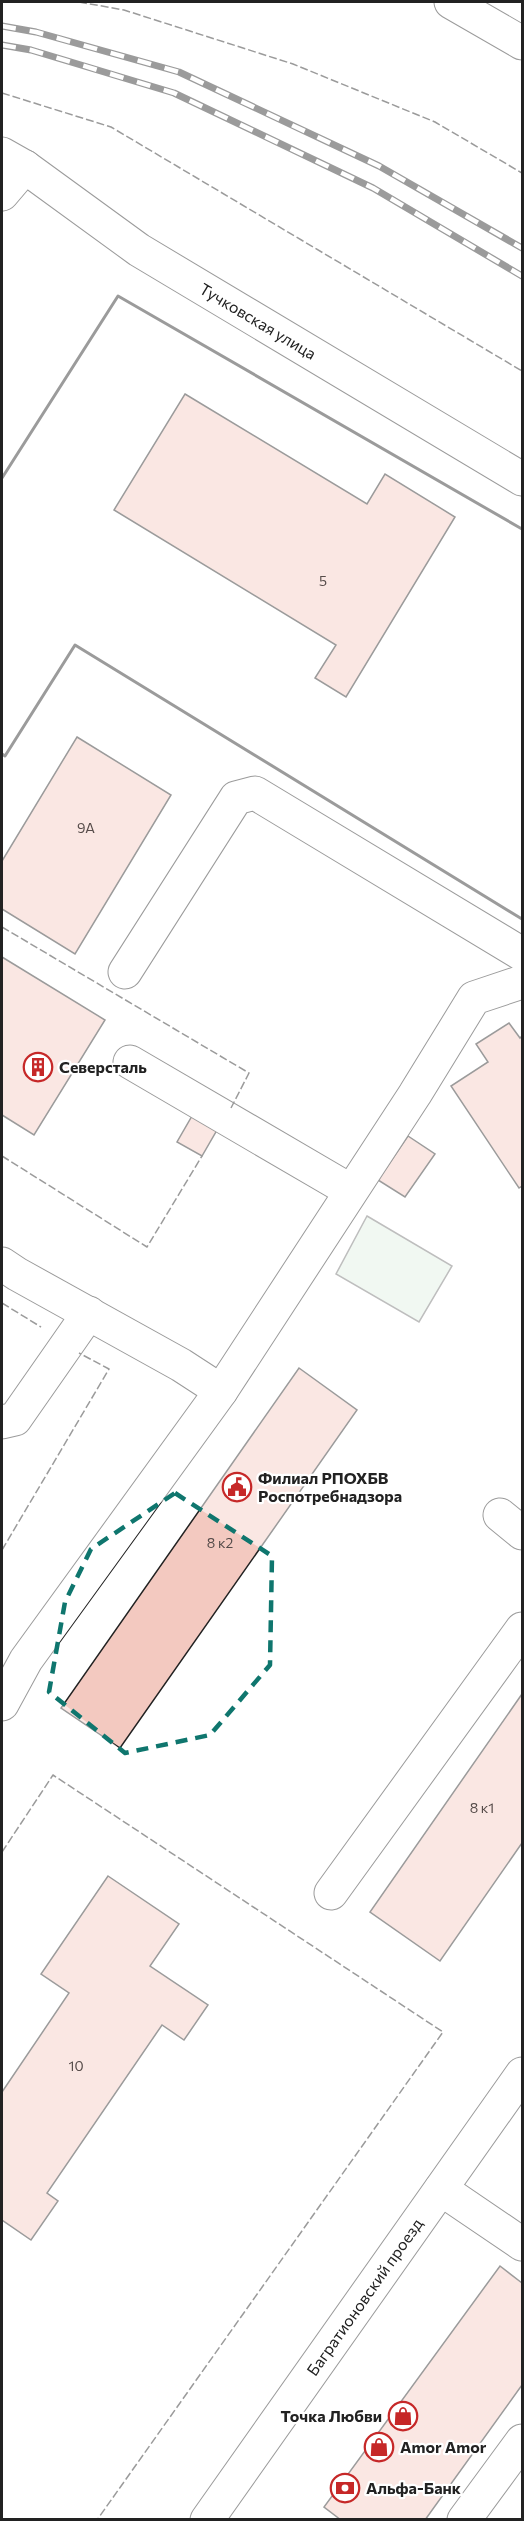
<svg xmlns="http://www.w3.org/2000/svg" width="524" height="2521" font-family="Commissioner,sans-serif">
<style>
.green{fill:#e0efe3;stroke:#6f6f6f;stroke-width:1.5}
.building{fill:#f3c9c0;stroke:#222;stroke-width:1.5}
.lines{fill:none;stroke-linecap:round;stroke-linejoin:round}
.minor-casing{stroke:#222;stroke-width:35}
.minor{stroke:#fff;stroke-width:33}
.rail-casing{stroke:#222;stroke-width:7}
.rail{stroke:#fff;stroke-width:4.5;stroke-dasharray:14;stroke-linecap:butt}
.fence{stroke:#222;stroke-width:1.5;stroke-dasharray:8 3;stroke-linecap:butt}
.wall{stroke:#222;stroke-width:3}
.marked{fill:none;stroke:#0f766e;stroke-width:4.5;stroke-dasharray:12 8;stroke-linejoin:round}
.labels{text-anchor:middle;stroke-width:4.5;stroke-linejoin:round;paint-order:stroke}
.number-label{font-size:14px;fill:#564c4a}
.street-label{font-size:16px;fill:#222;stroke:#fff}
.poi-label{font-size:16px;font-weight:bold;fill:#222;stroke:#fff;text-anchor:start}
</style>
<rect width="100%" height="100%" fill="#fff"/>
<!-- green -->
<polygon class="green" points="367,1216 452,1266 419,1322 336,1274"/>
<!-- building -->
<g class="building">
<polygon points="185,394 367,504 385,474 455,517 346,697 315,678 336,645 114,510"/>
<polygon points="77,737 171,795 75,954 2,909 2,861"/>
<polygon points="2,957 105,1020 34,1135 2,1115"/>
<polygon points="509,1023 520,1038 522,1036 522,1186 519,1188 451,1086 488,1062 476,1044"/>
<polygon points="192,1116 217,1130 202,1156 177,1142"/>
<polygon points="408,1136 435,1154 405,1197 378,1180"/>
<polygon points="299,1368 357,1410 120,1748 61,1708"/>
<polygon points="522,1694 522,1843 440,1961 370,1912"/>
<polygon points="108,1876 179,1924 150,1966 208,2005 184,2040 162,2025 47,2193 58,2201 31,2240 2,2220 2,2092 69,1993 41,1974"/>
<polygon points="500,2266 522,2283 522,2385 425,2520 341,2520 324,2507"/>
</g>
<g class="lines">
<!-- minor casing -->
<g class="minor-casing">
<g id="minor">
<polyline points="451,2 522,43"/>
<path id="s1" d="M2,154l23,13 114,83 383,229"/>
<polyline points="2,194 25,167"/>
<polyline points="125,972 236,798 255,793 522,954"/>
<polyline points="130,1062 351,1191"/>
<polyline points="2,1264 17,1274 181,1365 221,1391"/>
<polyline points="2,1422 15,1419 89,1313"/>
<polyline points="500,1515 522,1533"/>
<polyline points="2,1704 26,1660 221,1391 415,1094 474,998 522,982"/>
<polyline points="331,1893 522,1629"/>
<polyline points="441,2189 522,2244"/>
<path id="s2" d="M207,2520l315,-446"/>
<polyline points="464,2520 522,2441"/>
</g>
</g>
<!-- minor -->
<use href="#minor" class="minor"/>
<!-- rail casing -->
<g class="rail-casing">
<g id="rail">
<polyline points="2,26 36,32 179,72 379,166 522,248"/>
<polyline points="2,45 31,50 174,93 373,188 522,276"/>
</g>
</g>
<!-- rail -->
<use href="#rail" class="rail"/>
<!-- fence -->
<g class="fence">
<polyline points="79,2 124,10 293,64 435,122 522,173"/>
<polyline points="2,93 111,127 522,371"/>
<polyline points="2,927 249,1073 231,1108"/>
<polyline points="2,1156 147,1247 202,1156"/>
<polyline points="2,1303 41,1327"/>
<polyline points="2,1550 109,1369 79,1353"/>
<polyline points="2,1852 53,1775 443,2032 97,2520"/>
</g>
<!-- wall -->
<g class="wall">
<polyline points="2,478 118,296 522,529"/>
<polyline points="2,754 5,756 75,645 522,919"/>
</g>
</g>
<!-- marked area -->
<path d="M0 0H524V2521H0ZM175,1493l97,63 -2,109 -60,70 -85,18 -76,-61 16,-90 26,-53z" fill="#fff" fill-opacity=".55" fill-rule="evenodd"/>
<path class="marked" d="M175,1493l97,63 -2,109 -60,70 -85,18 -76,-61 16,-90 26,-53z"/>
<!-- icons -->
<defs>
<g id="building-ring" transform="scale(1.5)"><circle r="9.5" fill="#fff" stroke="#c62828" stroke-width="1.5"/><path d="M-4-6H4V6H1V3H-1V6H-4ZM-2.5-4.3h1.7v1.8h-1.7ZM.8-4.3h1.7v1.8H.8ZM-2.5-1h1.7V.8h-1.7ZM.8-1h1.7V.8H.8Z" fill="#c62828"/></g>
<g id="civic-ring" transform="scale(1.5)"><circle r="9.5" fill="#fff" stroke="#c62828" stroke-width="1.5"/><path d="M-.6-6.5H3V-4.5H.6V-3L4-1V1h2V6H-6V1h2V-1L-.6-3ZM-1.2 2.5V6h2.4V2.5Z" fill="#c62828"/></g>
<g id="shop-ring" transform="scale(1.5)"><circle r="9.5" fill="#fff" stroke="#c62828" stroke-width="1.5"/><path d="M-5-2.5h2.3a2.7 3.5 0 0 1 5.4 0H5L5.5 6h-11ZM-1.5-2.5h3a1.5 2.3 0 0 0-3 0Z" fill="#c62828"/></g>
<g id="bank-ring" transform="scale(1.5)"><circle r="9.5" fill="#fff" stroke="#c62828" stroke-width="1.5"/><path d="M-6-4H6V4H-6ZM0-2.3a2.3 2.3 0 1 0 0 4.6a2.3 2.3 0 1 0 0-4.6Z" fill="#c62828"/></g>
</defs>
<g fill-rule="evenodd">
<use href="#building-ring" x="38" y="1067"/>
<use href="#civic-ring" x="237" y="1487"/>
<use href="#shop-ring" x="403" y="2416"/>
<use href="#shop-ring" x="379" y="2447"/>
<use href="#bank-ring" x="345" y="2488"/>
</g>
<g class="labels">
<!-- number labels -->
<g class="number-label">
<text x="323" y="586">5</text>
<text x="86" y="833">9А</text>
<text x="220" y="1548">8 к2</text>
<text x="482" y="1813">8 к1</text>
<text x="76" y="2071">10</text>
</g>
<!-- street labels -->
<g class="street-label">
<text dy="6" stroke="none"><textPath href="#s1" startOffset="306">Тучковская улица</textPath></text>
<text dy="6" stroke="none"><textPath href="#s2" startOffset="273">Багратионовский проезд</textPath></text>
</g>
<!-- poi labels -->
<g class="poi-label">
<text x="59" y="1073">Северсталь</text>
<text x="258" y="1484">Филиал РПОХБВ<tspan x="258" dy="18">Роспотребнадзора</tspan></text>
<text x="382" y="2422" text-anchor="end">Точка Любви</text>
<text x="400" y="2453">Amor Amor</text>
<text x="366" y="2494">Альфа-Банк</text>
</g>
</g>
<!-- border -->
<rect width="524" height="2521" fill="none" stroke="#222222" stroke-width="6"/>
</svg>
